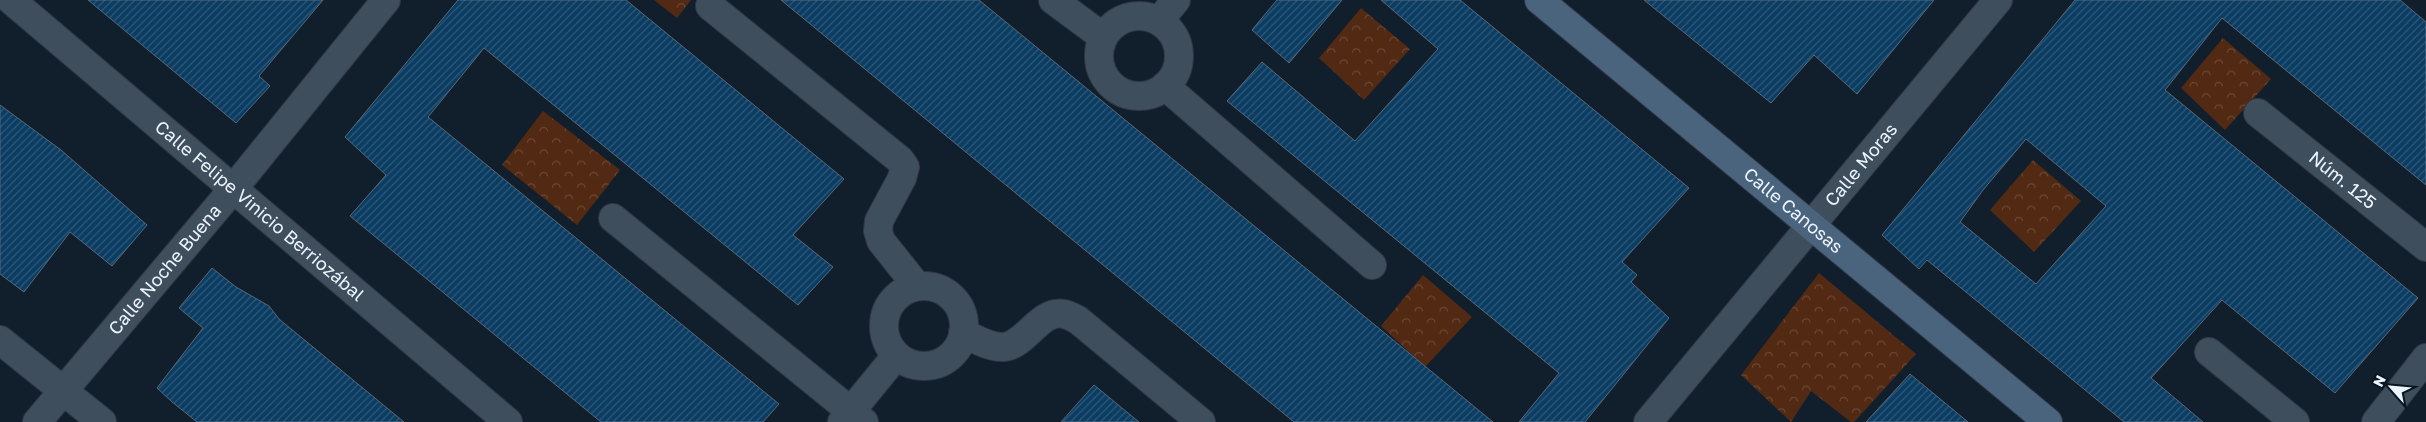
<svg xmlns="http://www.w3.org/2000/svg" width="2426" height="422" font-family="'Golos Text',sans-serif">
<style>
.forest{fill:url(#forest-crowns)}
.building{fill:url(#building-hatch);stroke:#586878;fill-rule:evenodd}
.lines{fill:none;stroke-linecap:round;stroke-linejoin:round}
.street-casing{stroke:#303743;stroke-width:30}
.secondary-casing{stroke:#303743;stroke-width:30}
.street{stroke:#3f4e5d;stroke-width:28}
.secondary{stroke:#4a647d;stroke-width:28}
.labels{text-anchor:middle;stroke-width:4.5;stroke-linejoin:round;paint-order:stroke}
.street-label{font-size:18px;fill:#ecf5fe;stroke:#081622}
</style>
<defs>
<pattern id="forest-crowns" width="20" height="18" patternUnits="userSpaceOnUse" patternTransform="scale(1.25)"><rect width="20" height="18" fill="#522912"/><path d="M2 6a3 3 0 1 1 6 0M12 15a3 3 0 1 1 6 0" fill="none" stroke="#6b4936"/></pattern>
<pattern id="building-hatch" width="6" height="6" patternUnits="userSpaceOnUse" patternTransform="scale(1.25)"><rect width="6" height="6" fill="#0b3c62"/><path d="M-1 1l2-2M0 6l6-6M5 7l2-2" fill="none" stroke="#2f597a"/></pattern>
</defs>
<rect width="100%" height="100%" fill="#111f2c"/>
<!-- forest -->
<g class="forest">
<polygon points="654,0 691,0 677,18"/>
<polygon points="1361,8 1410,49 1364,100 1319,58"/>
<polygon points="2223,38 2271,79 2225,130 2181,88"/>
<polygon points="543,111 620,170 577,225 502,165"/>
<polygon points="2033,160 2081,201 2034,252 1990,210"/>
<polygon points="1819,273 1916,354 1854,422 1851,422 1811,391 1791,422 1741,375"/>
<polygon points="1423,275 1472,317 1425,367 1381,326"/>
</g>
<!-- building -->
<g class="building">
<polygon points="88,0 323,0 259,76 270,86 236,123"/>
<polygon points="458,0 626,0 844,179 793,235 833,267 798,305 484,48 428,117 779,404 763,422 601,422 350,216 386,175 345,137"/>
<polygon points="781,0 979,0 1493,422 1294,422"/>
<polygon points="1277,0 1342,0 1289,63 1252,30"/>
<polygon points="1381,0 1460,0 1689,188 1622,262 1637,275 1631,282 1669,318 1585,422 1519,422 1559,373 1227,101 1262,62 1355,141 1438,49"/>
<polygon points="1644,0 1934,0 1857,94 1814,55 1771,103"/>
<path d="M2075,0h325l26,22v163l-204,-167 -57,72 253,208 -83,95 -113,-93 -71,78 52,44h-79l-197,-162 -8,9 -37,-34zM2026,139l80,67 -70,78 -76,-62 23,-32z"/>
<polygon points="0,105 61,150 147,225 112,266 70,232 24,292 0,274"/>
<polygon points="212,268 236,287 269,306 279,319 404,422 197,422 171,401 157,388 203,328 179,308"/>
<polygon points="1910,374 1968,422 1866,422"/>
<polygon points="1094,385 1139,422 1061,422"/>
</g>
<g class="lines">
<!-- street casing -->
<g class="street-casing">
<g id="street">
<path id="s1" d="M11,0l497,422"/>
<polyline points="1053,0 1103,37"/>
<polyline points="710,6 900,160 905,167 902,178 879,221 878,231 881,241 917,286"/>
<circle cx="1139" cy="56" r="40"/>
<polyline points="1159,21 1176,0"/>
<polyline points="1165,86 1372,265"/>
<path id="s2" d="M2258,113l168,134"/>
<polyline points="613,218 864,422"/>
<circle cx="924" cy="326" r="40"/>
<path d="M963,333c13,6 27,15 41,14 22,-2 36,-38 60,-33 5,1 10,4 14,6l123,102"/>
<polyline points="0,340 102,422"/>
<polyline points="2209,352 2295,422"/>
<path id="s3" d="M37,422l196,-233 153,-189"/>
<polyline points="842,422 896,356"/>
<path id="s4" d="M1648,422l350,-422"/>
<polyline points="2376,422 2426,358"/>
</g>
</g>
<!-- secondary casing -->
<g class="secondary-casing">
<g id="secondary">
<path id="s5" d="M1539,0l509,422"/>
</g>
</g>
<!-- street -->
<use href="#street" class="street"/>
<!-- secondary -->
<use href="#secondary" class="secondary"/>
</g>
<g class="labels">
<!-- street labels -->
<g class="street-label">
<text dy="6" stroke="none"><textPath href="#s4" startOffset="334">Calle Moras</textPath></text>
<text dy="6" stroke="none"><textPath href="#s2" startOffset="108">Núm. 125</textPath></text>
<text dy="6" stroke="none"><textPath href="#s1" startOffset="326">Calle Felipe Vinicio Berriozábal</textPath></text>
<text dy="6" stroke="none"><textPath href="#s5" startOffset="330">Calle Canosas</textPath></text>
<text dy="6" stroke="none"><textPath href="#s3" startOffset="199">Calle Noche Buena</textPath></text>
</g>
</g>
<!-- north arrow -->
<g transform="translate(2391 387) rotate(297)" stroke="#081622" stroke-width="4" paint-order="stroke">
<path d="M0-4L9 19L0 12L-9 19Z" fill="#ecf5fe"/>
<text y="-8" font-size="14" font-weight="bold" text-anchor="middle" fill="#ecf5fe">N</text>
</g>
</svg>
